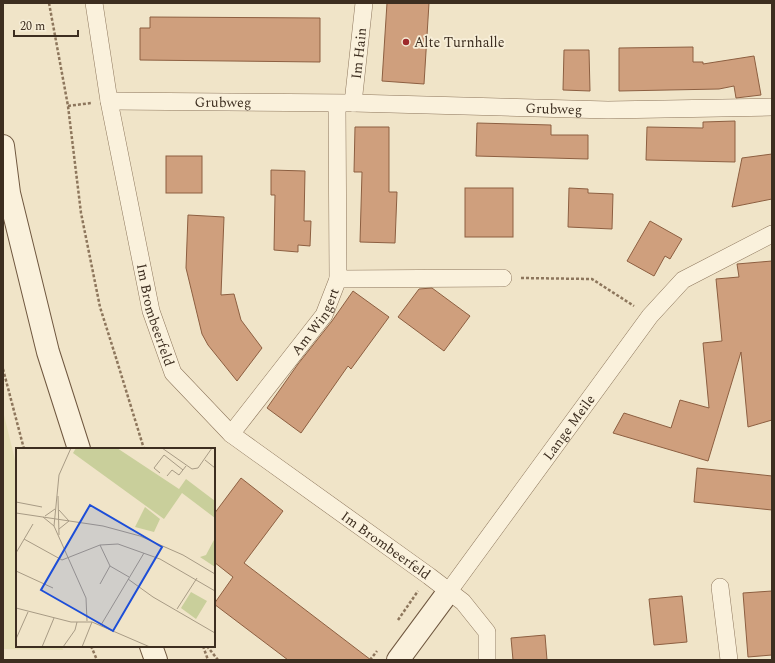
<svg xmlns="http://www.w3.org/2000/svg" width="775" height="663" font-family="Spectral,serif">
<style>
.farmland{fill:#e6deb5}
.building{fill:#cf9f7d;stroke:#8d5f41}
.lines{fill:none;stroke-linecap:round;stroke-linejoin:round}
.street-casing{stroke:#8d765c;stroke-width:18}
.secondary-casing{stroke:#6f573f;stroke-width:24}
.path{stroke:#8d765c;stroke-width:2.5;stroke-dasharray:3 2;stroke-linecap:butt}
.street{stroke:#faf1dc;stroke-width:17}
.secondary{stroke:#faf1dc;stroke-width:22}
.poi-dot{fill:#9e2a2b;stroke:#f7eed8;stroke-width:1.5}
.labels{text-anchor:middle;stroke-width:3.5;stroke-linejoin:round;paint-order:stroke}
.poi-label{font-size:14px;fill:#3d2e20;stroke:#f7eed8;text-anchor:start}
.street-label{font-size:14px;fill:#3d2e20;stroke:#f7eed8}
.inset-road{fill:none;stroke:#a89b85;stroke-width:1}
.view{fill:#1d4ed8;fill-opacity:0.15;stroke:#1d4ed8;stroke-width:2}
.inset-edge{fill:none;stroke:#3d2e20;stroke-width:2}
</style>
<rect width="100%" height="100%" fill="#f0e4c8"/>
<!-- farmland -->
<polygon class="farmland" points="3,411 17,468 17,646 62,646 63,650 3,649"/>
<!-- building -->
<g class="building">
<polygon points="387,3 429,3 424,84 382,81"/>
<polygon points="150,17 320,18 320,62 140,60 140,28 150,28"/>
<polygon points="693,47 693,62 703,62 703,64 754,56 761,95 736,98 734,86 719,89 619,91 619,48"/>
<polygon points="564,50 589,50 590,91 563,90"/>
<polygon points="735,121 735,162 646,160 647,127 703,128 703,122"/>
<polygon points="477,123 551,125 551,135 588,135 588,159 476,156"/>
<polygon points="355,127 389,127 389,192 397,192 395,243 360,242 362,172 354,172"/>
<polygon points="772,154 772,199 732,207 742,158"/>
<rect x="166" y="156" width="36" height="37"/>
<polygon points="271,170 305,171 304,221 311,221 310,246 298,245 298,252 274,250 275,195 271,195"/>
<rect x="465" y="188" width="48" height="49"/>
<polygon points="569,188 588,189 588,193 613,194 612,229 568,227"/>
<polygon points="188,215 224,217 221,295 234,294 241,320 262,348 237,381 208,345 202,334 186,268"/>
<polygon points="650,221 682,239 670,259 665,256 654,276 627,261"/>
<polygon points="772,261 772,420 748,427 741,352 708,461 613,433 624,413 671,428 680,400 709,408 703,343 722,341 716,279 739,277 737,264"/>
<polygon points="432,288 470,316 444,351 398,317 419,289"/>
<polygon points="353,291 389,317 351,369 348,366 301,433 267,408 298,364 332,321"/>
<polygon points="697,468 772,476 772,510 694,502"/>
<polygon points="241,478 283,511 244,563 371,660 288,660 214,604 233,577 214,562 214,514"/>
<polygon points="772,591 772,655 748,657 743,593"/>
<polygon points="682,596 687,642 654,645 649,599"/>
<polygon points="545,635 547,660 513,660 511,638"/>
</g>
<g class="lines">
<!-- street casing -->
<g class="street-casing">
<g id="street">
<path id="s1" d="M94,3l15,98 42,210 22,62 58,61 198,142 34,26 24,30v28"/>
<path id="s2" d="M109,101l244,2 255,7 164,-3"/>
<path id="s3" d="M353,103l11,-100"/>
<polyline points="337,104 338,279"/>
<path id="s4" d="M231,434l93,-119 14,-36 165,-1"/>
<polyline points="720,587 729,660"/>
<path id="s5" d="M449,591l201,-275 33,-36 89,-46"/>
</g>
</g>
<!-- secondary casing -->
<g class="secondary-casing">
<g id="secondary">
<polyline points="3,146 9,193 48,352 79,449"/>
<polyline points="151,646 156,660"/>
<polyline points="398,660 449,591"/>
</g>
</g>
<!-- path -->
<g class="path">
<polyline points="49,3 68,106 81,213 100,307 117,361 144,449"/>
<polyline points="68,106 91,103"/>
<polyline points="521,278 592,279 634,306"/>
<polyline points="3,369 24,449"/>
<polyline points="398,620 418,591"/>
<polyline points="91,646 97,660"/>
<polyline points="203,646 208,660"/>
<polyline points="207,646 218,660"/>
<polyline points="370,660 377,651"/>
</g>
<!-- street -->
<use href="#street" class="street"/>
<!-- secondary -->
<use href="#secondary" class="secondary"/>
</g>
<!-- markers -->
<circle class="poi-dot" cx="406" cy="42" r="4"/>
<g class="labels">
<!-- poi labels -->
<g class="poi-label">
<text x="414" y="47">Alte Turnhalle</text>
</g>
<!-- street labels -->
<g class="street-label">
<text dy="5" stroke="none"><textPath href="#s3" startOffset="50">Im Hain</textPath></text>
<text dy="5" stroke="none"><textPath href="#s2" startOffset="114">Grubweg</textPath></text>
<text dy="5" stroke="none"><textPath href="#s2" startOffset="445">Grubweg</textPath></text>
<text dy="5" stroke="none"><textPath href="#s1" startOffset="318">Im Brombeerfeld</textPath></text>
<text dy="5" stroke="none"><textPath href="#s4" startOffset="141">Am Wingert</textPath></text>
<text dy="5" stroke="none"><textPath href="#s5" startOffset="203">Lange Meile</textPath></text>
<text dy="5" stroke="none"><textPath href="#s1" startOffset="654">Im Brombeerfeld</textPath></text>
</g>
</g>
<!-- overview -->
<g transform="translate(16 448)">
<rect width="199" height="199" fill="#f0e4c8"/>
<path d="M60,0h41l62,41 7,-10 29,22v17l-33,-25 -18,26 -91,-66zM129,59l15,12 -6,13 -19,-5zM199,90v29l-15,-10 6,-2zM175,144l16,9 -11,18 -15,-11z" fill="#c9cf9b"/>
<path class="inset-road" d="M55,0l-12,27 -5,51 32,72 1,23M146,0l30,21 6,-1 14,-20M189,12l10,8M144,25l-6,-5 10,-13 19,15M151,28l5,-6 7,5 7,-9M42,48l1,39M0,54l26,5M0,65l87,13 37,10 43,19 32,19M29,68l10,-7M27,69l11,9M43,81l10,-8 -10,-11M8,91l38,21 38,-15 18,-1 42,15 55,32M0,105l17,-29M94,118l19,11M0,123l37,17M112,131l25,18 62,36M84,136l10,-18 -10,-21M0,160l55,14h21l58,25M161,161l20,-31M85,177l43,-72M0,191l12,-27M26,199l12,-29M47,199l12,-17 2,-8M66,199l10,-25"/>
<path class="view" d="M74,57l72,42 -49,84 -72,-41z"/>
<rect width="199" height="199" class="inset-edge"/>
</g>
<!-- border -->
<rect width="775" height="663" fill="none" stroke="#3d2e20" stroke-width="8"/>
<!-- scale -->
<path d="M14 30v6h64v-6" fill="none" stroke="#3d2e20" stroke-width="2"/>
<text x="20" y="30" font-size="12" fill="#3d2e20" stroke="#f7eed8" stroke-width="3" paint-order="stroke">20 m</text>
</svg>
